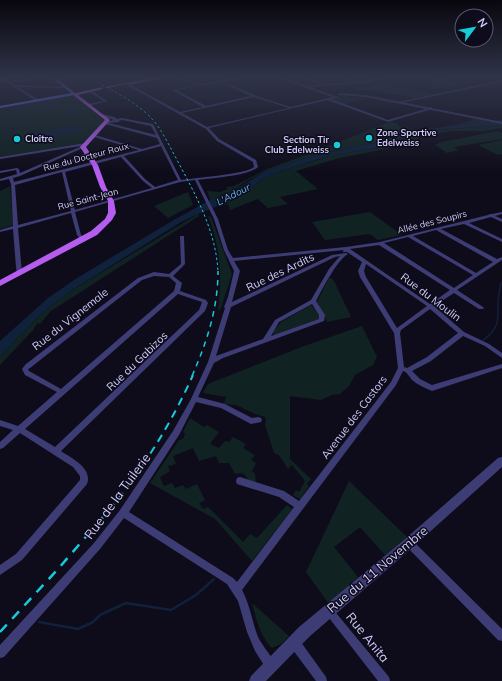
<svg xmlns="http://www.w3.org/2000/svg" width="502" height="681" font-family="Mulish,sans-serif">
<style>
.green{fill:#102322}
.water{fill:#0f213b}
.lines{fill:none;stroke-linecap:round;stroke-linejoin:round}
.stream-far2{stroke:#0f213b;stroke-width:1}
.stream-far1{stroke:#0f213b;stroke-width:1.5}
.stream{stroke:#0f213b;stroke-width:2.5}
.minor{fill:#3d3c75;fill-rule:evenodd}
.tertiary{fill:#3d3c75;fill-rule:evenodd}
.secondary{fill:#6b6bf0;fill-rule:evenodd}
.primary{fill:#b45def;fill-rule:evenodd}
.rail-far3{stroke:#16ccdb;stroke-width:1;stroke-dasharray:2.5 2.5;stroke-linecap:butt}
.rail-far2{stroke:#16ccdb;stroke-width:1.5;stroke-dasharray:5.5 5;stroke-linecap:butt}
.rail-far1{stroke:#16ccdb;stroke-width:2;stroke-dasharray:8 6;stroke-linecap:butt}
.rail{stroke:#16ccdb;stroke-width:2.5;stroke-dasharray:10 8;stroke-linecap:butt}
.poi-dot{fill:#16ccdb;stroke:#0e0c1a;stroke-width:1.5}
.labels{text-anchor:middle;stroke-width:3;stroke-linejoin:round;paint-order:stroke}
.far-poi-label{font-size:9px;font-weight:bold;fill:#cfcbfa;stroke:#0e0c1a;text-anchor:start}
.far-street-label{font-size:9px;fill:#cfcbfa;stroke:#0e0c1a}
.far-water-label{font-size:10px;font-style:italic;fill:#63b2ef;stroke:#0e0c1a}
.street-label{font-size:11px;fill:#cfcbfa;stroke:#0e0c1a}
.near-street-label{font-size:13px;fill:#cfcbfa;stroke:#0e0c1a}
</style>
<rect width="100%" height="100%" fill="#0e0c1a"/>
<!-- green -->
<g class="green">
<polygon points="429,77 442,77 457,84 434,89 429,82 435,79"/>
<polygon points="377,84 437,94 415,98 372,90 359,90 356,87 372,87 373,85"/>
<polygon points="351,94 396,102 390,104 371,98 349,95 346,96 365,99 344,104 329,99"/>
<polygon points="70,96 74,96 105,121 86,141 78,144 0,157 0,108"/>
<path d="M473,118l17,4 -37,3 -46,8 -32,10 -64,13 -45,15 -21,11 -12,9 -23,9 -3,-9 13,1 8,-3 -2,-2 8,-1 33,-17 39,-14 78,-31 7,-2 7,2v2c16,8 51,-1 70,-4l3,-1z"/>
<polygon points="502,125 502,128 483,131 452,131 421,136 415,141 381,150 339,158 296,171 318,189 280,197 288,204 268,208 258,199 230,210 228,204 214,208 237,198 263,179 278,172 334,155 377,148 418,134 442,130"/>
<polygon points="499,131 502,133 502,139 454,147 459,150 447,153 435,145 441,142"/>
<polygon points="502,140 502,154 498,155 478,145"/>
<polygon points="10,186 13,225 0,229 0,191"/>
<polygon points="188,192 193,205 168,218 154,206"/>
<polygon points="370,212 402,235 378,240 370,234 325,240 312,222"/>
<polygon points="198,214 199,216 51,311 40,324 38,323 34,328 34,329 0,365 0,356 41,314 66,294"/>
<path d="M208,216l3,1 21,57 -11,34 -3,3c4,-35 3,-62 -10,-95z"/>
<polygon points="329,278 331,278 334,281 351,317 327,322 317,302"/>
<polygon points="311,305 319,314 320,319 279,333 275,335 272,333 281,322"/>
<polygon points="362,326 377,357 373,365 355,375 349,386 340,394 332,395 321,400 290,396 290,459 311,479 307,484 309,486 300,499 293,495 296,490 299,492 305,481 292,465 288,469 279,455 274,453 265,425 266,419 265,417 255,414 236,405 224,404 226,397 203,393 208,384 304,346"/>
<polygon points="190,418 204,427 207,425 219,432 210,444 219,448 225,441 229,442 233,437 246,444 243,448 255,455 251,460 256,463 252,471 255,474 256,482 249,481 244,474 239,473 235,474 229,463 219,463 216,456 199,461 193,448 173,456 176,464 168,466 170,471 160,477 164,486 172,483 175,488 183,485 186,489 197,484 205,500 199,503 203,509 208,507 243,542 250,534 257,538 287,505 292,509 252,561 215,519 150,483 179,440 183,439 185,434 183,432"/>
<polygon points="349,481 407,537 385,555 360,527 334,547 358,577 329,604 306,572"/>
<path d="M252,603l37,33 -8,8 -9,4c-12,-12 -16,-29 -20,-45z"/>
</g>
<!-- water -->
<g class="water">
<polygon points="502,120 502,125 447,129 418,134 377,148 334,155 319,159 278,172 263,179 237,198 198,214 181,222 66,294 41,314 0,356 0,341 48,298 77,278 172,221 210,200 233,191 266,171 311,156 375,143 407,133 453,125"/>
<path d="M78,126l6,2c-7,6 -49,14 -57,8l5,-3z"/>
</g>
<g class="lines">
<!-- stream-far2 -->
<g class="stream-far2">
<polyline points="56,98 67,96"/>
<polyline points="38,104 50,100"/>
<polyline points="6,109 32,104"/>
<polyline points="32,110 33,107 40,106 39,105"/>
<polyline points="0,113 4,109"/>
<polyline points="5,115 9,109"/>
<polyline points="8,118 7,120 11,122 11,125"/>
<polyline points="13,125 16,125"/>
<polyline points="25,126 31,120"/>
<polyline points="20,128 24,127"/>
<polyline points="0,134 4,134"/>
</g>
<!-- stream-far1 -->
<path class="stream-far1" d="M483,340c17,-12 15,-20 15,-38 0,-7 2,-13 3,-19"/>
<!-- stream -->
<polyline class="stream" points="39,622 78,629 93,622 100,615 126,603 171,610 196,595 214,579"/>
<!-- minor -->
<g class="minor">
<polygon points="0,77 10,82 11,81 46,77 10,83 15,85 66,87 65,88 17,87 37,99 36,101 0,78"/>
<polygon points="116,77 118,77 126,85 124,85"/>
<path d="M167,77h4l31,7 41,-7h5l-25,5 39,16 29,9 46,-11 1,2 -7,1 57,21 44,-13v2l-44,13 -61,-22 -118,28 10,11 37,21 2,7c-9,9 -46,11 -60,13l20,39 10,31 5,8 113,-11 34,-5 108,-27 2,-1h2l10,-2v2l-7,2 7,3v3l-11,-5 -22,6 33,16v3l-38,-18 -23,5 56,30 5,-2v3l-45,30 26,17 1,1 -1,1h-4l-25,-16 -20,13 30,26 25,12 13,9v5l-17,-12 -22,-10 -32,25 -19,10 8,8 12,6 70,-21v4l-70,23c-7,-3 -14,-6 -20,-11 -3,-4 -5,-8 -9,-9l-7,14 -154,205c8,15 10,31 16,47 5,10 14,19 18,29l-1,4 -4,1 -4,-1 -12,-19 -8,-19 -9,-31 -11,-17 -103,-66 -24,31 -96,108 -4,1v-13l94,-102 26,-33 53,-79 18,-32 17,-37 17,-54 -1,-1 4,-10 6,-26 -10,-21 -10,-31 -19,-39 -15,2 -105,30 6,23 4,4v1h-4l-4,-5 -6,-22 -53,15 4,45 -3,2 -2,-1 -1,-7 -3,-38 -13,3v-2l13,-4 -2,-42 -2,-5 -9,2v-2l17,-5 -1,-4 -16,3v-2l17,-3 2,1 1,4 62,-27 3,1 -65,29 -7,2 1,4 125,-32 -45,-13v-2h1l47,14 18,-5 -3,-6 -52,-14v-2l9,-2 -13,-4 1,-2 12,3 3,2 5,-1 31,6 28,56c13,-2 66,-6 73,-13l-1,-5 -36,-21 -11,-12 -79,-44 2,-1 51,28 23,-5 -31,-17 28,-5zM220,82l31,14 -45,10 -30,-16zM254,97l35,11 -82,19 -25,-14zM122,120l29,6 5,9 -47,-12 10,-1v-1zM161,146l17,34 -23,7 -10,-8 -21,-23zM121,157l22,24 9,7 -77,22 -10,-38zM62,172l9,39 -53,14 -3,-40zM436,230l57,32 -17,11 -63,-37zM408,237l65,38 -19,13 -70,-45zM379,245l71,45 -20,14 -80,-55zM344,250l-1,1v1h4l15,10 -4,9 2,6 34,56 4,35 -7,14 -92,119 -15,-10 -44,-14 -3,1 -1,3 1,3 42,13 15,10 -57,75 -4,-4 -104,-66 50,-77 17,-33 25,6 30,16 10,-2 1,-2 -1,-2 -3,-1 -6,1 -27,-14 -27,-7 16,-34 9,-5 101,-37 1,-6 -9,-14c7,-13 21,-41 32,-47l-2,-1 -14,2 -100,47 8,-31 -6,-10zM340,256l-11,13 -18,31 -36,20 -12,19 -47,17 15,-49 104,-50zM366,264l61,42 -30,22 -31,-51 -2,-6zM312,304l7,11v4l-48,17 8,-14zM430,309l28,24 -31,24 -20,11 -3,-1 -4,-34 1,-3z"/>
<polygon points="305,77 308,77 320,83 318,84"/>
<polygon points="339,77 342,77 354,81 352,82"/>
<polygon points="384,77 388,77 365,83 305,87 304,86 365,81"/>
<polygon points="402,77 405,77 399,80 399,78"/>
<polygon points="502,80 502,82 400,103 399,102"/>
<polygon points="90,90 91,90 107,101 88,106 88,104 104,101 89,92"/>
<polygon points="86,153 89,154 56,170 53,169"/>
<path d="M180,236h4v1l1,27 -12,12 9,7 -2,8 26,9 2,3 -3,8 -144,140c10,7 32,17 26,33l-65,76 -22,15v-10l16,-11 64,-74v-4l-7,-9 -53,-34 -17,15 -3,1v-7l13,-12 -13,-4v-6l18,6 39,-34 -32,-17 -3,-6 4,-5 112,-86 16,-6 15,2 12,-10zM154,276l15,1 7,6 -2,8 -113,98 -32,-18 -1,-2 2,-1 112,-88zM178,294l24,8 -3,8 -144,137 -30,-18z"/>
<polygon points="409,539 412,540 502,629 502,641 498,640 406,546 405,543 406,540"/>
<polygon points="329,606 332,608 389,677 390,681 378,681 326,614 324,611 326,608"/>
<polygon points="294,637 298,638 326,677 327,681 316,681 290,646 289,642 290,638"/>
</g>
<!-- tertiary -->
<g class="tertiary">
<polygon points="276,77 281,77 335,96 332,97"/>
<polygon points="338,93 366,95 502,122 502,124 366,97 339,95"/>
<polygon points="85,143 87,144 87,145 0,159 0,157"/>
<polygon points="502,457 502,467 413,547 309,637 266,681 249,681 251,676 299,627 405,539 498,458"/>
</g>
<!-- secondary -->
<g class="secondary">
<polygon points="9,77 15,77 0,81 0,79"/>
<polygon points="51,77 55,77 75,93 75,95 0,108 0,106 71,93"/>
</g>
<!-- primary -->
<g class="primary">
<polygon points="159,77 167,77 129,85 127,84 107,88 105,87"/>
<polygon points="102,87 103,89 78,95 110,120 86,147 98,165 106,187 114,201 116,213 112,220 97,235 0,286 0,280 91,231 105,219 108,213 108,201 100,187 92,165 80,147 105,120 72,94"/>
</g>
<!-- rail-far3 -->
<path class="rail-far3" d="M89,77c19,12 40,21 57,36 14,12 21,29 30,45 19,36 40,72 42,114"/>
<!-- rail-far2 -->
<path class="rail-far2" d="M192,376c15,-34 26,-68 26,-105"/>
<!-- rail-far1 -->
<path class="rail-far1" d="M109,510c34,-41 62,-86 84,-135"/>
<!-- rail -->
<polyline class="rail" points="0,632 58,569 110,509"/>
</g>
<!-- sky -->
<linearGradient id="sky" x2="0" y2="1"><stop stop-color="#08070e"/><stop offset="0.45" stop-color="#303449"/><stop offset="1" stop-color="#303449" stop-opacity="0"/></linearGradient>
<rect width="502" height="172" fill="url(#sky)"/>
<!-- markers -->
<g class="poi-dot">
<circle cx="369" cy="138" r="4"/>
<circle cx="17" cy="139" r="4"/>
<circle cx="337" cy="145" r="4"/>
</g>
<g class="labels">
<!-- far-poi labels -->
<g class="far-poi-label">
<text x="377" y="136">Zone Sportive<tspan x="377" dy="10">Edelweiss</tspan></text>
<text x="25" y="142">Cloître</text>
<text x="329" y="143" text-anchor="end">Section Tir<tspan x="329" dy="10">Club Edelweiss</tspan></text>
</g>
<!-- far-street labels -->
<g class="far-street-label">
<text transform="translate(86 157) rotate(-15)" y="3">Rue du Docteur Roux</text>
<text transform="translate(88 199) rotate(-15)" y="3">Rue Saint-Jean</text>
<text transform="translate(432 222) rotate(-14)" y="3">Allée des Soupirs</text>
</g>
<!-- far-water labels -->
<g class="far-water-label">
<text transform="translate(233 194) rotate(-27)" y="4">L'Adour</text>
</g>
<!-- street labels -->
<g class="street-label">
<text transform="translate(280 272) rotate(-26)" y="4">Rue des Ardits</text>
<text transform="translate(431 297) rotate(37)" y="4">Rue du Moulin</text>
<text transform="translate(70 319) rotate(-38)" y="4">Rue du Vignemale</text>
<text transform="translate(137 361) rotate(-44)" y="4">Rue du Gabizos</text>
<text transform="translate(354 417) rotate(-53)" y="4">Avenue des Castors</text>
</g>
<!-- near-street labels -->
<g class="near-street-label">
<text transform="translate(117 496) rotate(-54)" y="5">Rue de la Tuilerie</text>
<text transform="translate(377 569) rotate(-40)" y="5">Rue du 11 Novembre</text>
<text transform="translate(368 637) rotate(51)" y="5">Rue Anita</text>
</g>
</g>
<!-- north arrow -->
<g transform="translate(474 28) rotate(58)"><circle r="19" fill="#0e0c1a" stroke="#5b5874"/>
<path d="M0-3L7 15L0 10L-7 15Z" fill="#16ccdb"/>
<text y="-6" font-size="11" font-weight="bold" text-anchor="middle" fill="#cfcbfa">N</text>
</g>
</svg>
